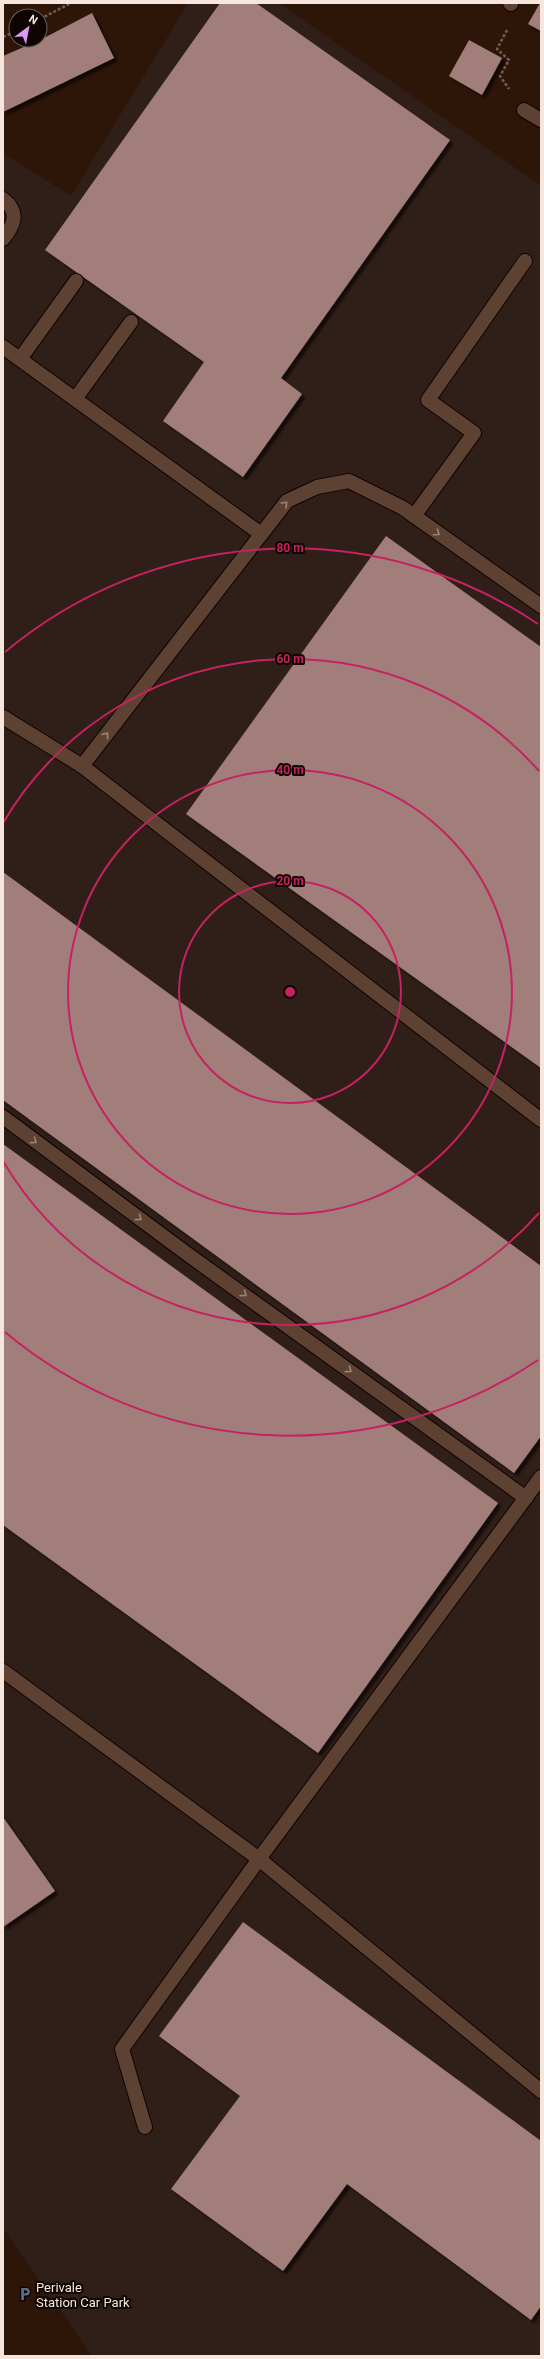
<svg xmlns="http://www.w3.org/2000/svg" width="544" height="2359" font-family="Roboto,sans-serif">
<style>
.industrial{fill:#301e19}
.building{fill:#a17e7a;filter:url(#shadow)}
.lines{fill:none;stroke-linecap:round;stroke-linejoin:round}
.service-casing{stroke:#130200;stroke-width:16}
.path{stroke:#735d52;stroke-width:2.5;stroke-dasharray:3 2;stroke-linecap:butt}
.service{stroke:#5d4234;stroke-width:14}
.oneway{stroke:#9b8478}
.ring{fill:none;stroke:#c52262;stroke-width:2}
.labels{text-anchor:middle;stroke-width:4;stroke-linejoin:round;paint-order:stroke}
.poi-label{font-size:13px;fill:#f7e6de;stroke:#0e0502;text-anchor:start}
.centre{fill:#c52262;stroke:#0e0502;stroke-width:2}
.ring-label{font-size:12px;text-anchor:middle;font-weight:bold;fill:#c52262;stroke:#0e0502;stroke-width:4;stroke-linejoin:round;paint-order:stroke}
</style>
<defs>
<filter id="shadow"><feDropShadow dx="3.5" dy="3.5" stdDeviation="1" flood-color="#0009"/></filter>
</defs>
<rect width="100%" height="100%" fill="#2d1508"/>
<!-- industrial -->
<polygon class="industrial" points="188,3 279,3 541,186 541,2356 92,2356 3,2228 3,153 71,196"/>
<!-- building -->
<g class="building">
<polygon points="220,3 256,3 450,140 281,378 302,394 243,477 163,421 204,362 45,250"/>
<polygon points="540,3 541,3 541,31 528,24"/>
<polygon points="92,13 114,58 3,112 3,56 40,40"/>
<polygon points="469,40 502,58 482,95 449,76"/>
<polygon points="386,536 541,647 541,1068 186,814"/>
<polygon points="3,872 541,1266 541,1436 514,1473 3,1100"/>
<polygon points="3,1144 498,1503 318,1753 3,1525"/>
<polygon points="3,1817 55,1891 3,1927"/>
<polygon points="243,1922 541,2141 541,2306 531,2320 347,2184 283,2271 171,2189 240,2096 159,2036"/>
</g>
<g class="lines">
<!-- service casing -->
<g class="service-casing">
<g id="service">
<polyline points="510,3 511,4"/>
<polyline points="524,110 541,120"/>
<path d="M3,199c17,13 11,26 0,40"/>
<polyline points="3,347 261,534"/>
<polyline points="20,359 76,281"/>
<polyline points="75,399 131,322"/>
<polyline points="414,516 474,433 428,400 525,261"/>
<polyline points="3,717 82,766 541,1120"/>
<polyline points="82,766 287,501 317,487 349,481 403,508 541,606"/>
<polyline points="3,1117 190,1256 526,1498"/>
<polyline points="3,1671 259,1859 541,2091"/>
<polyline points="145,2127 122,2049 259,1859 541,1477"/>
</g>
</g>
<!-- path -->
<g class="path">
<polyline points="40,19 71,3"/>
<polyline points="507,30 497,49 509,60 500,76 509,89"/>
<polyline points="3,37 16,31"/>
</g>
<!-- service -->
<use href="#service" class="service"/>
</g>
<!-- one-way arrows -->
<defs><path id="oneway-chevron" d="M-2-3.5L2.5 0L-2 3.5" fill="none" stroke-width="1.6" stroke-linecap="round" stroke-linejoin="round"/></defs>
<g class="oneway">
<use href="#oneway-chevron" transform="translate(285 504) rotate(-45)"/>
<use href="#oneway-chevron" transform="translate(437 533) rotate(35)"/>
<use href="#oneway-chevron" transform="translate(106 735) rotate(-53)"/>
<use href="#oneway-chevron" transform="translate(34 1141) rotate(36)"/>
<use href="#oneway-chevron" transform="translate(139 1218) rotate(36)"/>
<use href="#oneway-chevron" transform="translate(244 1294) rotate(36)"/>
<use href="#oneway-chevron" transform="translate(349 1370) rotate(36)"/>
</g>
<!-- distance rings -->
<g class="ring">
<circle cx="290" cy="992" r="111"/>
<circle cx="290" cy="992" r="222"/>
<path d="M539 1213A333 333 0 0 1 3 1161M3 823A333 333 0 0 1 539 771"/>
<path d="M538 1360A444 444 0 0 1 5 1332M5 652A444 444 0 0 1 538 624"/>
</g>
<!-- icons -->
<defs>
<g id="parking-bare" transform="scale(1.08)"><path d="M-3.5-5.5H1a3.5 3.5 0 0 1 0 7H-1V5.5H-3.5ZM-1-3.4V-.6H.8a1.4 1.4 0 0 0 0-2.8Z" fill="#5c6f8a" stroke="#0e0502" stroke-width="2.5" paint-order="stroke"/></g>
</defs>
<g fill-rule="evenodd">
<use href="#parking-bare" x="25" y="2294"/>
</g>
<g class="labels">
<!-- poi labels -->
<g class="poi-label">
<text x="36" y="2292">Perivale<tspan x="36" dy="15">Station Car Park</tspan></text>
</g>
</g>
<circle cx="290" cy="992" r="6" class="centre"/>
<g class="ring-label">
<text x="290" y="552">80 m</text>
<text x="290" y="663">60 m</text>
<text x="290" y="774">40 m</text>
<text x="290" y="885">20 m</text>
</g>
<!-- border -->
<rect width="544" height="2359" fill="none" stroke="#f7e6de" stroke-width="8"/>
<!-- north arrow -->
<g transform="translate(28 28) rotate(32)"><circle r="19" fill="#0e0502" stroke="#6b5f5a"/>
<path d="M0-3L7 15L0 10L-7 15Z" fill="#dc99f5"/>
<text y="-6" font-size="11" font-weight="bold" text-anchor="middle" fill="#f7e6de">N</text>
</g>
</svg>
